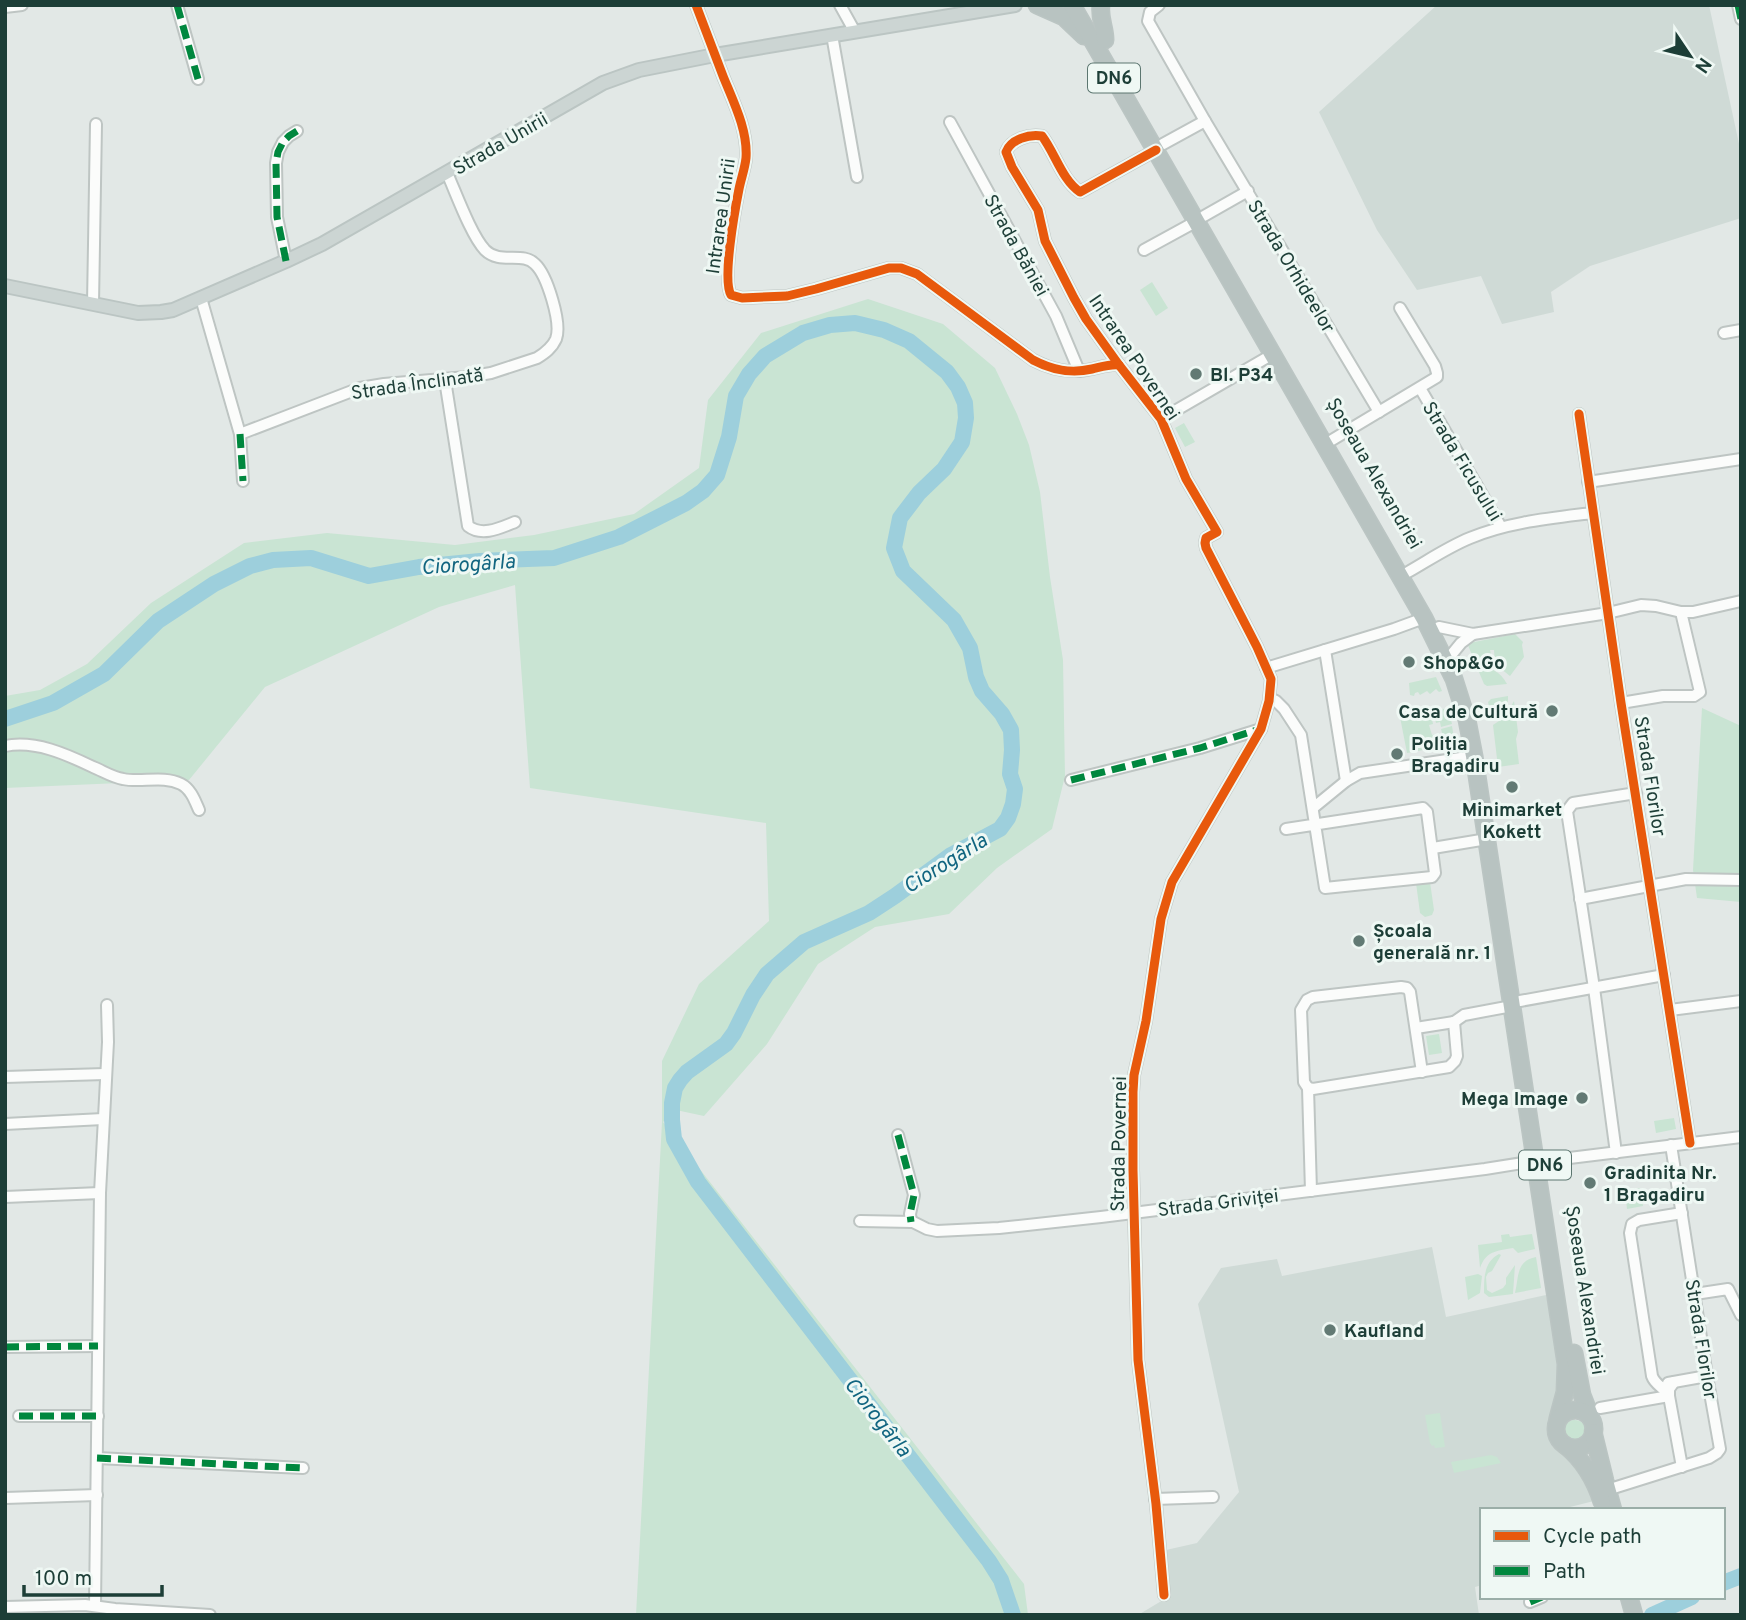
<svg xmlns="http://www.w3.org/2000/svg" width="1746" height="1620" font-family="Overpass,sans-serif">
<style>
.built{fill:#cfdad6}
.green{fill:#c9e4d3}
.lines{fill:none;stroke-linecap:round;stroke-linejoin:round}
.river{stroke:#9dcfdc;stroke-width:16}
.minor-casing{stroke:#bec5c3;stroke-width:14}
.major-casing{stroke:#bbc5c3;stroke-width:16}
.highway-casing{stroke:#bbc5c3;stroke-width:19}
.minor{stroke:#fbfcfb;stroke-width:10}
.major{stroke:#ccd5d3;stroke-width:12}
.highway{stroke:#b8c3c1;stroke-width:16}
.quiet{stroke:#00873e;stroke-width:7;stroke-dasharray:14 7;stroke-linecap:butt}
.cycleway-casing{stroke:#eff8f4;stroke-width:13}
.cycleway{stroke:#e8590c;stroke-width:9}
.poi-dot{fill:#627a74;stroke:#eff8f4;stroke-width:2.5}
.labels{text-anchor:middle;stroke-width:6;stroke-linejoin:round;paint-order:stroke}
.shield{fill:#eff8f4;stroke:#5c7670;stroke-width:2}
.shield-label{font-size:18px;font-weight:bold;fill:#1d3e37}
.street-label{font-size:19px;fill:#1d3e37;stroke:#eff8f4}
.poi-label{font-size:19px;font-weight:bold;fill:#1d3e37;stroke:#eff8f4;text-anchor:start}
.water-label{font-size:21px;font-style:italic;fill:#116580;stroke:#eff8f4}
</style>
<rect width="100%" height="100%" fill="#e2e8e6"/>
<!-- built -->
<g class="built">
<polygon points="1437,5 1709,5 1741,153 1741,218 1590,266 1551,292 1554,312 1502,324 1481,276 1417,290 1377,230 1319,112"/>
<polygon points="1432,1247 1446,1317 1546,1295 1594,1501 1558,1510 1482,1510 1482,1585 1475,1587 1479,1615 1138,1615 1168,1597 1166,1550 1197,1543 1239,1492 1198,1304 1221,1268 1277,1259 1282,1276"/>
</g>
<!-- green -->
<g class="green">
<polygon points="1152,282 1168,308 1156,316 1140,290"/>
<polygon points="868,299 943,324 995,368 1017,414 1029,445 1040,492 1050,577 1063,660 1065,776 1052,829 997,868 949,914 875,927 818,964 767,1044 704,1116 676,1110 663,1122 1024,1584 1028,1615 636,1615 662,1122 662,1061 699,984 769,921 766,823 530,788 515,585 439,607 265,687 189,780 5,788 5,696 40,690 87,664 151,603 244,543 327,533 455,545 534,535 634,514 699,468 708,400 761,333"/>
<polygon points="1184,423 1195,442 1185,447 1175,428"/>
<polygon points="1515,634 1523,642 1522,645 1524,657 1510,676 1495,664 1494,650 1490,650 1493,663 1474,660 1468,645 1469,643"/>
<path d="M1476,665c14,2 24,6 31,19l-20,2 -3,-2z"/>
<polygon points="1436,677 1442,691 1439,692 1436,689 1430,694 1427,691 1420,695 1418,692 1415,693 1414,696 1410,695 1409,683"/>
<path d="M1508,696c1,12 -7,19 -16,24l-4,-18 3,-3z"/>
<polygon points="1514,701 1518,732 1516,739 1519,764 1498,767 1493,725 1505,717"/>
<polygon points="1448,708 1452,724 1441,727 1440,722 1436,723 1433,710 1437,714 1441,713 1443,709"/>
<polygon points="1702,708 1741,726 1741,902 1697,898 1693,870"/>
<polygon points="1430,710 1433,724 1429,725 1432,735 1442,733 1441,729 1452,726 1455,744 1407,753 1400,717"/>
<polygon points="1430,882 1434,910 1432,915 1425,917 1420,913 1416,883"/>
<polygon points="1439,1034 1442,1053 1429,1055 1426,1036"/>
<polygon points="1674,1118 1676,1129 1656,1133 1654,1121"/>
<polygon points="1640,1188 1643,1206 1627,1209 1625,1190"/>
<path d="M1509,1234l1,3 22,-3 3,15 -17,4 -5,-5c-17,3 -27,3 -33,20l-2,-23 24,-3 -1,-7z"/>
<path d="M1499,1254l2,1 -9,16 -4,2 -2,4 1,13 5,3 11,-5 3,-4v-6l9,-13 -2,29 -24,3 -5,-4c0,-16 0,-31 15,-39z"/>
<path d="M1536,1257l5,31 -26,5c4,-17 1,-32 21,-36z"/>
<polygon points="1478,1274 1482,1276 1480,1293 1468,1300 1465,1277"/>
<polygon points="1440,1413 1445,1447 1435,1448 1434,1445 1432,1446 1430,1443 1425,1415"/>
<circle cx="1575" cy="1431" r="11"/>
<polygon points="1491,1455 1497,1457 1501,1463 1454,1473 1451,1462"/>
</g>
<g class="lines">
<!-- river -->
<g class="river">
<polyline points="5,719 53,703 104,674 158,621 214,584 250,566 273,560 311,558 369,576 419,567 480,561 554,558 619,537 686,503 703,491 717,475 729,437 736,396 749,374 765,356 803,333 830,325 855,323 884,330 909,341 947,372 958,387 965,403 966,418 962,442 944,469 919,493 900,518 894,548 903,571 954,620 970,648 976,677 982,691 1002,714 1011,730 1012,750 1010,774 1015,789 1013,804 1008,818 1000,829 951,855 895,896 869,913 804,942 767,974 753,995 734,1033 726,1044 687,1072 680,1080 675,1088 672,1103 672,1120 674,1139 698,1182 989,1561 1001,1580 1013,1615"/>
<polyline points="1723,1583 1741,1576"/>
<polyline points="1652,1615 1692,1597"/>
</g>
<!-- minor casing -->
<g class="minor-casing">
<g id="minor">
<polyline points="177,5 198,79"/>
<path d="M696,5c9,24 18,47 27,71 10,25 25,54 23,82 -1,10 -5,21 -7,31 -4,20 -17,91 -8,106l11,3 45,-2 29,-7 73,-21h12l16,6 116,86c19,10 37,14 59,9 9,-2 18,-5 27,-4"/>
<polyline points="840,5 855,32"/>
<polyline points="1159,5 1150,12 1148,21 1205,121 1379,412"/>
<polyline points="1738,5 1741,19"/>
<polyline points="5,7 22,5"/>
<polyline points="832,35 857,177"/>
<polyline points="950,122 1056,316 1079,371"/>
<polyline points="1163,144 1205,121"/>
<path d="M1156,150l-76,42c-18,-12 -25,-39 -38,-56 -13,-2 -31,3 -36,16l6,15 26,43 7,31 29,57 12,21 33,46 42,54 25,60 31,53 -11,6 -1,5 1,5 51,99 14,32 -2,22 -8,28 -89,153 -11,37 -15,102 -12,54 -1,17v78l5,190 18,144 8,91"/>
<polyline points="1204,216 1248,191"/>
<polyline points="1144,250 1197,221"/>
<polyline points="286,261 277,217 276,163 278,152 283,142 289,136 297,131"/>
<polyline points="201,298 240,434 243,481"/>
<polyline points="93,304 96,124"/>
<polyline points="1724,333 1741,330"/>
<path d="M445,380l23,146c14,11 32,2 47,-4"/>
<polyline points="1420,388 1501,527"/>
<polyline points="1579,414 1621,703 1690,1143"/>
<polyline points="1161,419 1273,354"/>
<path d="M240,434l120,-46 24,-4 83,-7 24,-4 46,-15c8,-5 15,-10 19,-19 6,-16 -9,-64 -21,-75 -12,-13 -35,1 -50,-14 -14,-15 -29,-57 -38,-77"/>
<polyline points="1332,440 1437,377 1437,373 1435,366 1400,308"/>
<polyline points="1588,482 1741,459"/>
<path d="M1408,572c21,-12 40,-25 62,-34 38,-16 82,-20 122,-25"/>
<polyline points="1439,627 1473,634 1608,613 1641,605 1656,606 1681,612 1693,612 1741,601"/>
<polyline points="1325,650 1346,781"/>
<polyline points="1452,654 1461,643 1473,634"/>
<polyline points="1266,668 1394,629 1424,618"/>
<polyline points="1270,698 1276,701 1284,709 1301,735 1325,888 1432,877 1435,873 1427,812 1423,808 1286,829"/>
<polyline points="1621,703 1663,696 1694,696 1700,692 1681,612"/>
<path d="M5,746c30,-6 61,8 88,21 10,4 19,10 30,12 18,4 40,-4 58,5 10,5 14,17 18,26"/>
<polyline points="1071,780 1200,748 1261,729"/>
<polyline points="1313,808 1346,781 1360,773 1474,756"/>
<polyline points="1433,848 1487,839"/>
<polyline points="1580,899 1686,879 1741,880"/>
<polyline points="1520,1001 1664,975"/>
<polyline points="1670,1010 1741,1001"/>
<polyline points="1454,1022 1464,1015 1512,1006"/>
<polyline points="1416,1028 1454,1022"/>
<polyline points="5,1077 105,1074"/>
<polyline points="1308,1088 1313,1089 1449,1067 1455,1061 1457,1056 1454,1022"/>
<polyline points="5,1124 103,1119"/>
<polyline points="898,1135 914,1195 910,1214 911,1222"/>
<polyline points="1616,1153 1594,988 1567,811 1573,803 1636,793"/>
<polyline points="1545,1161 1741,1137"/>
<polyline points="1311,1191 1308,1088 1304,1082 1301,1010 1307,1000 1313,997 1401,987 1407,988 1410,992 1422,1072"/>
<polyline points="5,1197 100,1193"/>
<polyline points="860,1221 913,1222 927,1229 937,1231 999,1228 1101,1217 1485,1169 1535,1161"/>
<polyline points="1695,1294 1728,1289 1741,1315"/>
<polyline points="5,1347 98,1346"/>
<polyline points="1668,1383 1707,1376"/>
<polyline points="1600,1408 1669,1396 1669,1389 1674,1382"/>
<polyline points="19,1416 98,1416"/>
<polyline points="97,1458 303,1468"/>
<path d="M1682,1467l-13,-71c-5,-9 -14,-11 -17,-20l-22,-143 2,-9 7,-4 43,-7"/>
<polyline points="1607,1490 1709,1458 1717,1453 1720,1449 1707,1376 1671,1145"/>
<polyline points="5,1498 97,1495"/>
<polyline points="1155,1499 1213,1497"/>
<polyline points="1530,1602 1542,1597"/>
<polyline points="95,1606 100,1193 108,1042 107,1005"/>
<polyline points="5,1607 85,1605 115,1609 210,1615"/>
</g>
</g>
<!-- major casing -->
<g class="major-casing">
<polyline id="major" points="5,286 138,313 161,312 173,310 286,261 322,244 603,83 639,70 715,55 1015,5"/>
</g>
<!-- highway casing -->
<g class="highway-casing">
<g id="highway">
<polyline points="1037,5 1064,17 1084,36"/>
<polyline points="1072,5 1424,618 1454,679 1467,720 1474,756 1566,1364 1565,1392 1558,1418"/>
<path d="M1101,5c-2,13 4,22 4,35"/>
<polyline points="1574,1353 1582,1395 1591,1418"/>
<circle cx="1575" cy="1429" r="19"/>
<polyline points="1593,1432 1605,1481 1613,1510"/>
<path d="M1566,1446c17,14 29,34 36,56"/>
<polyline points="1629,1597 1634,1615"/>
</g>
</g>
<!-- minor -->
<use href="#minor" class="minor"/>
<!-- major -->
<use href="#major" class="major"/>
<!-- highway -->
<use href="#highway" class="highway"/>
<!-- quiet -->
<g class="quiet">
<polyline points="177,5 198,79"/>
<polyline points="1738,5 1741,19"/>
<polyline points="286,261 277,217 276,163 278,152 283,142 289,136 297,131"/>
<polyline points="240,434 243,481"/>
<polyline points="1071,780 1200,748 1260,729"/>
<polyline points="898,1135 914,1195 910,1214 911,1222"/>
<polyline points="5,1347 98,1346"/>
<polyline points="19,1416 98,1416"/>
<polyline points="97,1458 303,1468"/>
<polyline points="1530,1602 1542,1597"/>
</g>
<!-- cycleway casing -->
<g class="cycleway-casing">
<g id="cycleway">
<path d="M696,5c9,24 18,47 27,71 10,25 25,54 23,82 -1,10 -5,21 -7,31 -4,20 -17,91 -8,106l11,3 45,-2 29,-7 73,-21h12l16,6 116,86c19,10 37,14 59,9 9,-2 18,-5 27,-4"/>
<path d="M1156,150l-76,42c-18,-12 -25,-39 -38,-56 -13,-2 -31,3 -36,16l6,15 26,43 7,31 29,57 12,21 33,46 42,54 25,60 31,53 -11,6 -1,5 1,5 51,99 14,32 -2,22 -8,28 -89,153 -11,37 -15,102 -12,54 -1,17v78l5,190 18,144 8,91"/>
<polyline points="1579,414 1621,703 1690,1143"/>
</g>
</g>
<!-- cycleway -->
<use href="#cycleway" class="cycleway"/>
</g>
<!-- markers -->
<g class="poi-dot">
<circle cx="1196" cy="374" r="7"/>
<circle cx="1409" cy="662" r="7"/>
<circle cx="1552" cy="711" r="7"/>
<circle cx="1397" cy="754" r="7"/>
<circle cx="1512" cy="787" r="7"/>
<circle cx="1359" cy="941" r="7"/>
<circle cx="1582" cy="1098" r="7"/>
<circle cx="1590" cy="1183" r="7"/>
<circle cx="1330" cy="1330" r="7"/>
</g>
<g class="labels">
<!-- shield labels -->
<g class="shield">
<rect x="1088" y="63.5" width="52" height="29" rx="5"/>
<rect x="1519" y="1150.5" width="52" height="29" rx="5"/>
</g>
<g class="shield-label">
<text x="1114" y="84">DN6</text>
<text x="1545" y="1171">DN6</text>
</g>
<!-- street labels -->
<g class="street-label">
<text transform="translate(500 143) rotate(-30)" y="7">Strada Unirii</text>
<text transform="translate(720 216) rotate(-82)" y="7">Intrarea Unirii</text>
<text transform="translate(1017 245) rotate(61)" y="7">Strada Băniei</text>
<text transform="translate(1292 266) rotate(59)" y="7">Strada Orhideelor</text>
<text transform="translate(1135 357) rotate(56)" y="7">Intrarea Povernei</text>
<text transform="translate(417 383) rotate(-8)" y="7">Strada Înclinată</text>
<text transform="translate(1463 461) rotate(59)" y="7">Strada Ficusului</text>
<text transform="translate(1375 473) rotate(60)" y="7">Șoseaua Alexandriei</text>
<text transform="translate(1651 776) rotate(81)" y="7">Strada Florilor</text>
<text transform="translate(1118 1144) rotate(-89)" y="7">Strada Povernei</text>
<text transform="translate(1218 1202) rotate(-7)" y="7">Strada Griviței</text>
<text transform="translate(1586 1290) rotate(81)" y="7">Șoseaua Alexandriei</text>
<text transform="translate(1702 1339) rotate(81)" y="7">Strada Florilor</text>
</g>
<!-- poi labels -->
<g class="poi-label">
<text x="1210" y="381">Bl. P34</text>
<text x="1423" y="669">Shop&amp;Go</text>
<text x="1538" y="718" text-anchor="end">Casa de Cultură</text>
<text x="1411" y="750">Poliția<tspan x="1411" dy="22">Bragadiru</tspan></text>
<text x="1512" y="816" text-anchor="middle">Minimarket<tspan x="1512" dy="22">Kokett</tspan></text>
<text x="1373" y="937">Școala<tspan x="1373" dy="22">generală nr. 1</tspan></text>
<text x="1568" y="1105" text-anchor="end">Mega Image</text>
<text x="1604" y="1179">Gradinita Nr.<tspan x="1604" dy="22">1 Bragadiru</tspan></text>
<text x="1344" y="1337">Kaufland</text>
</g>
<!-- water labels -->
<g class="water-label">
<text transform="translate(468 564) rotate(-4)" y="7">Ciorogârla</text>
<text transform="translate(945 863) rotate(-32)" y="7">Ciorogârla</text>
<text transform="translate(878 1417) rotate(52)" y="7">Ciorogârla</text>
</g>
</g>
<!-- border -->
<rect width="1746" height="1620" fill="none" stroke="#1d3e37" stroke-width="14"/>
<!-- legend -->
<rect x="1480" y="1508" width="245" height="91" fill="#eff8f4" stroke="#9baea8" stroke-width="2"/>
<rect x="1494" y="1531" width="35" height="10" fill="#e8590c" stroke="#9baea8" stroke-width="2"/>
<text x="1543" y="1543" font-size="21" fill="#1d3e37">Cycle path</text>
<rect x="1494" y="1566" width="35" height="10" fill="#00873e" stroke="#9baea8" stroke-width="2"/>
<text x="1543" y="1578" font-size="21" fill="#1d3e37">Path</text>
<!-- north arrow -->
<g transform="translate(1690 56) rotate(125)" stroke="#eff8f4" stroke-width="5" paint-order="stroke">
<path d="M0-5L12 26L0 18L-12 26Z" fill="#1d3e37"/>
<text y="-10" font-size="19" font-weight="bold" text-anchor="middle" fill="#1d3e37">N</text>
</g>
<!-- scale -->
<path d="M24 1585v10h138v-10" fill="none" stroke="#1d3e37" stroke-width="3.5"/>
<text x="35" y="1585" font-size="21" fill="#1d3e37" stroke="#eff8f4" stroke-width="5" paint-order="stroke">100 m</text>
</svg>
